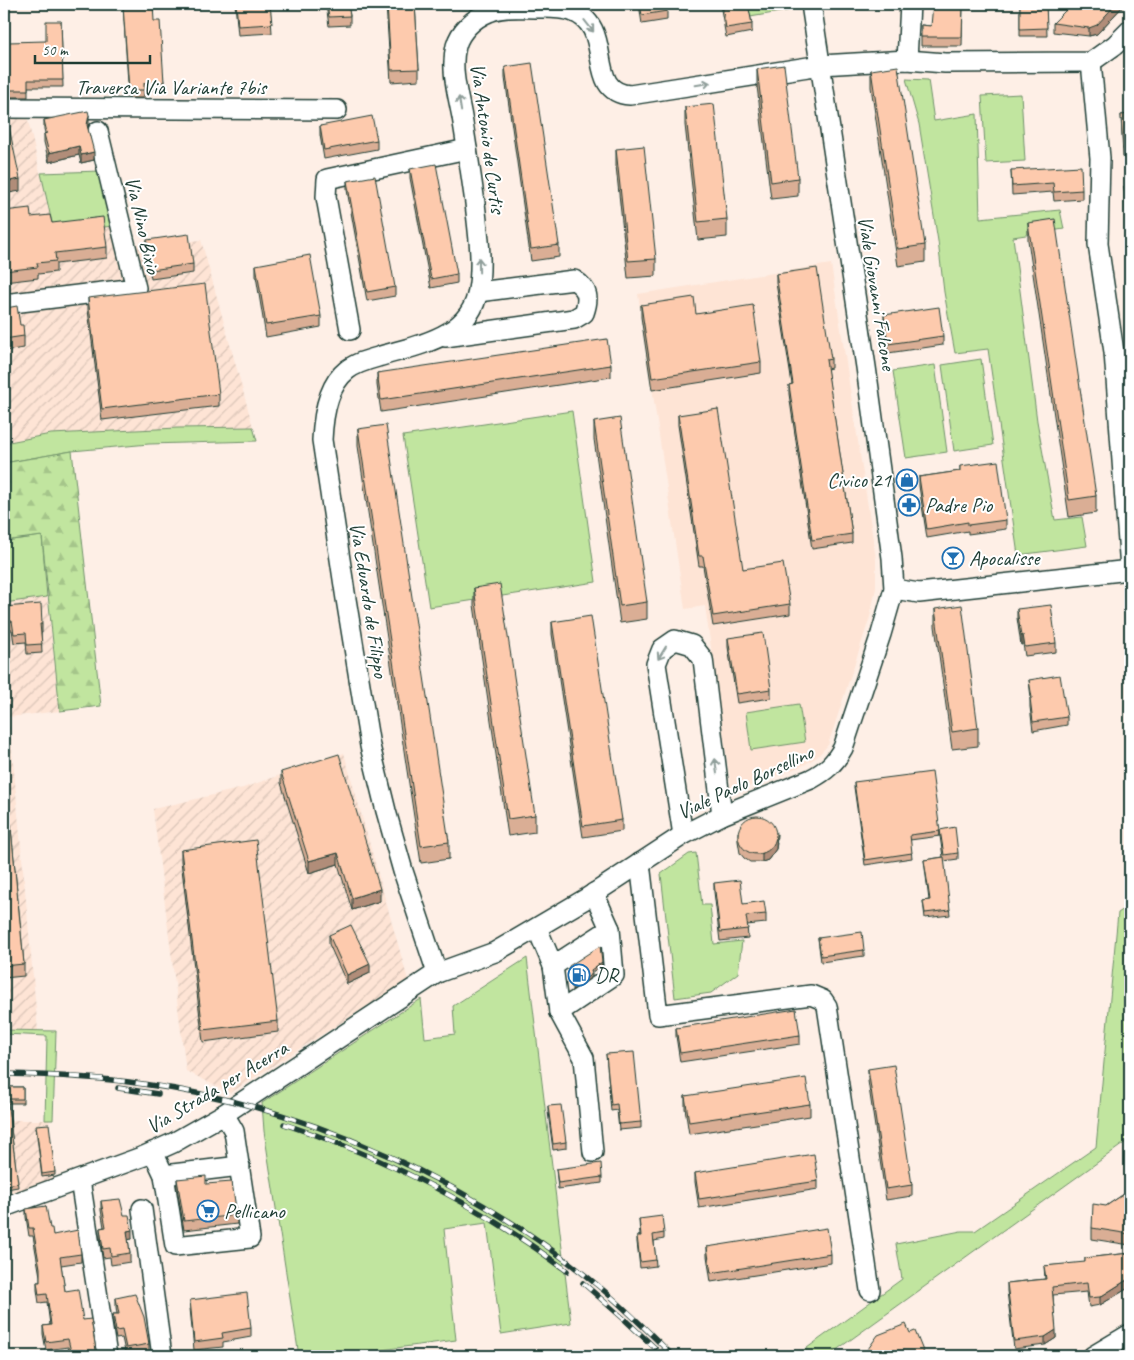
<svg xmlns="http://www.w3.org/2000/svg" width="1134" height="1360" font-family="Caveat,sans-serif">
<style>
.built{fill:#fee4d5}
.industrial{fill:url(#industrial-furrows)}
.green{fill:#c1e59f;stroke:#70916a}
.forest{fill:url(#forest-firs);stroke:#70916a}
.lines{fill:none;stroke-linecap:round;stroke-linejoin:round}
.minor-casing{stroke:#1f3d34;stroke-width:22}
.minor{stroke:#fff;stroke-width:19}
.rail-casing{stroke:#1f3d34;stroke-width:5.5}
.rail{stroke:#fff;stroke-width:4;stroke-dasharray:11;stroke-linecap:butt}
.wall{fill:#daae95;stroke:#1f3d34}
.shaded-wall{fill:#b18d79;stroke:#1f3d34}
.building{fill:#fdcaad;stroke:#1f3d34}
.oneway{stroke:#8f9e9a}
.labels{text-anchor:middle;stroke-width:4;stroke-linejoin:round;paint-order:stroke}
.street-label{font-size:21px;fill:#1f3d34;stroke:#fff}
.poi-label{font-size:21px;fill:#1f3d34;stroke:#fff;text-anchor:start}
</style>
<defs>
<pattern id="industrial-furrows" width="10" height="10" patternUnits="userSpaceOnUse" patternTransform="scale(1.25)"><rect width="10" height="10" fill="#fee4d5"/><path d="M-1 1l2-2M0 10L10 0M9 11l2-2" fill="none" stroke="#d9c4b7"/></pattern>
<pattern id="forest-firs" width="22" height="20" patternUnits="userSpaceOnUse" patternTransform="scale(1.25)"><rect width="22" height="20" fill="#c1e59f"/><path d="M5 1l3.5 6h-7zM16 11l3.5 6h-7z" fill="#a5c58a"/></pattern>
</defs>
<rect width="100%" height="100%" fill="#feefe6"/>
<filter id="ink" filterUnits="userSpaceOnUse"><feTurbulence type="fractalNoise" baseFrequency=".02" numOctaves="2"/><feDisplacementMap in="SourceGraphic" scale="10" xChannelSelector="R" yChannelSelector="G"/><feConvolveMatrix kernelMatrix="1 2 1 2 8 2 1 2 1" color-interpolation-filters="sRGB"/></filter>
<g filter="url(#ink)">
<!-- built -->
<polygon class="built" points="831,264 876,559 876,588 870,617 828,745 817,757 804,765 732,793 705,606 685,609 638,294"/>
<!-- industrial -->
<g class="industrial">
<polygon points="26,112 54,232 129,225 133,242 143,246 201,240 253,427 178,428 51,434 4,443 4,113"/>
<polygon points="47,597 60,711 9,717 38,1031 4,1030 4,603"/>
<polygon points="344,753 408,980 230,1093 186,1071 153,809 243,788"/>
<polygon points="4,1120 49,1120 56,1184 7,1204 4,1174"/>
</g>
<!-- green -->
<g class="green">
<polygon points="747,4 791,4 792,10 750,17"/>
<polygon points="906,79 928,80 934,121 977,114 980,218 1060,210 1064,229 1013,237 1037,421 1055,520 1082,517 1087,546 1018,555 988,349 955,353 944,292 938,241 919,124"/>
<polygon points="1021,94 1025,161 986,163 982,96"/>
<polygon points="100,171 114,226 54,232 41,173"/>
<polygon points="981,359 993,445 954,451 942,365"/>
<polygon points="935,365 947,452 906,458 893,371"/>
<polygon points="572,411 596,582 429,607 403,436"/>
<polygon points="253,427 257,441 149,444 72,451 4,463 4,443 51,434 178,428"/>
<polygon points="42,536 47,597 4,603 4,541"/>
<polygon points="799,704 805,742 751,750 746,712"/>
<polygon points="696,853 702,905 710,905 714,944 742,941 738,973 711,993 675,998 661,874 689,854"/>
<polygon points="1130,905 1130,1139 828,1356 796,1356 902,1279 896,1244 961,1231 975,1231 1096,1147 1118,913"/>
<polygon points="527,958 571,1323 501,1334 487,1223 444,1229 456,1340 336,1356 299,1356 264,1131 262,1103 421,999 425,1038 455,1034 453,1006"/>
<polygon points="4,1030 56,1031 53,1120 45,1120 47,1036 4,1034"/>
</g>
<!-- forest -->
<polygon class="forest" points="72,451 101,706 60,711 42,536 4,541 4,463"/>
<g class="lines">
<!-- minor casing -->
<g class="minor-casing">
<g id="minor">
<polyline points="907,60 910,4"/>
<polyline points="1091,62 1100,158 1098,244 1114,352 1130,569"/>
<polyline points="4,108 337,110"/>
<polyline points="4,304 136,288 98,131"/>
<polyline points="350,330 326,197 327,179 467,149"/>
<path d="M445,337l129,-18 10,-6c5,-14 5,-24 -10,-33l-96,12"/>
<polyline points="894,589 919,593 1130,570"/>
<polyline points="683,835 656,664 662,649 675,640 692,645 703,659 722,815"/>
<polyline points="640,863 658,1015 811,995 823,1000 827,1006 870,1290"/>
<polyline points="537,928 553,966 559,1012 614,975 610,929 594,893"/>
<polyline points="553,966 610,929"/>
<path d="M437,973l-34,-102 -17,-60 -16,-65 -24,-147 -24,-159c1,-23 6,-55 25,-70 9,-7 20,-10 31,-13 38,-12 93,-19 100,-67 5,-28 0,-59 -3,-87 -4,-28 -8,-57 -13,-86 -4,-22 -12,-48 -6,-71 4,-15 18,-28 33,-34 13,-6 30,-4 45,-4 12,0 25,-1 37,3 46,15 12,81 59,84l191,-30 86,-5 38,3 146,-1 24,-17 15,-15"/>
<polyline points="559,1012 584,1058 593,1152"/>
<polyline points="153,1152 164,1175 175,1246 250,1238 234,1131 224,1114"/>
<polyline points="164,1175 240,1166"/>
<polyline points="80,1180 107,1356"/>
<path d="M4,1207l140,-51 29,-13 51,-29 213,-141 58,-21 92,-54 96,-63 39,-20 89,-36c15,-8 24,-16 32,-31l38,-114 13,-45 -2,-31 -26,-191 -55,-363"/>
<polyline points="142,1209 162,1356"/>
<polyline points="1093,1356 1130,1334"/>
</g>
</g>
<!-- minor -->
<use href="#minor" class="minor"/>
<!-- rail casing -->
<g class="rail-casing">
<g id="rail">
<path d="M4,1074c46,1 93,3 139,10 164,22 332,99 459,205 25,21 48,44 71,67"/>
<polyline points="118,1088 158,1094"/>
<path d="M284,1124c101,33 198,83 283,147"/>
<polyline points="583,1283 624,1319 655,1348"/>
</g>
</g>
<!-- rail -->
<use href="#rail" class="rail"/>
</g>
<!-- wall -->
<g class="wall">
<polygon points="235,4 270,4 272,33 238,35"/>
<polygon points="326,4 348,4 350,16 350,25 329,26"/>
<polygon points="386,4 415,4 419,69 419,80 391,82"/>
<polygon points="639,4 666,4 667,11 667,20 642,24"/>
<polygon points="720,4 748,4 752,24 752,32 726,37"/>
<polygon points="963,4 962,46 921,46 921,25 931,26"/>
<polygon points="1020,4 1046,4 1047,36 1020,36"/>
<polygon points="1072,4 1125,4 1097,34 1089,36 1053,32 1053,23"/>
<polygon points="123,6 154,21 164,82 164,89 144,91 144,98 129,98"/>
<polygon points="61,21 63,87 28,87 28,97 4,97 4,65 8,65 46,41"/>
<polygon points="1130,55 1130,91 1128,91 1126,56"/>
<polygon points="505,67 559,245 559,257 531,261 505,78"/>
<polygon points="757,69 798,178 798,196 771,199 757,86"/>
<polygon points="871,70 925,245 925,262 898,266 871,87"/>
<polygon points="685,107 727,219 727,237 698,240 685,125"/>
<polygon points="1130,114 1130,157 1123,157 1121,115"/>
<polygon points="44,120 89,124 88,129 94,160 81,163 79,155 49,162 44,142 44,134 45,133 44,129"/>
<polygon points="320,126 377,140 377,149 324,159 320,135"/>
<polygon points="616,149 656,259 656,276 628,278 616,166"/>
<polygon points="410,169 457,274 457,283 431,288 410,178"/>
<polygon points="1011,170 1082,190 1082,199 1054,201 1053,192 1012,195"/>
<polygon points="347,181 395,287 395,296 367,301 347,190"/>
<polygon points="1124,187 1130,187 1130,223 1127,224"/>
<polygon points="4,211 31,217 52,223 107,247 107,258 56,264 56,272 38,274 38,278 4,282"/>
<polygon points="1028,223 1096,496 1096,513 1069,517 1028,240"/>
<polygon points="147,240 193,264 193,273 151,279 147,249"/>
<polygon points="256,265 321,316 321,327 266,337 256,276"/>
<polygon points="776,274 831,359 831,368 827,369 852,534 852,543 812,549 789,394 789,385 792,384 776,283"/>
<polygon points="88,298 219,394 219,406 102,420 88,310"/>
<polygon points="4,305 20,325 24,336 24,348 4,351"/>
<polygon points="641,305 696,314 761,362 761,373 652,390 641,317"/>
<polygon points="884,315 943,336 943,345 888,353 884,324"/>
<polygon points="611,365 611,377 381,412 377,385 377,373"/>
<polygon points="4,406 5,414 5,426 4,426"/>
<polygon points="678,415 743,569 790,604 790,614 713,626 703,566 699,566 678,425"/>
<polygon points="594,422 647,602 647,619 620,623 594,439"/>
<polygon points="358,429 449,842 449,859 421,863 358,446"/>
<polygon points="960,466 1006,520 1006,529 968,534 968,531 927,538 919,486 919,477 960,471"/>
<polygon points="474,588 535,815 535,832 508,836 474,605"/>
<polygon points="4,607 42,624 42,633 41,633 42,653 27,654 26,642 14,643 12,630 4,630"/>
<polygon points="935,609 978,728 978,746 952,749 935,626"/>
<polygon points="1017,609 1056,643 1056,652 1025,656 1023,644 1021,645 1017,618"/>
<polygon points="552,622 622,820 622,831 583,837 552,634"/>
<polygon points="728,638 771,689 771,698 737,703 728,647"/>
<polygon points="1029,680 1067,717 1067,725 1033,731 1030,707 1030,698 1031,698"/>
<polygon points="4,755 24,964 24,976 4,978"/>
<polygon points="281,772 380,901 352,910 338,864 309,873 281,783"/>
<polygon points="854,782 940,831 940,836 910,840 912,858 865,865 854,787"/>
<polygon points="940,830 958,853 958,859 944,861 950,915 925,918 923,901 929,900 924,860 943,857 940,836"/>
<polygon points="738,832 777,843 776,849 768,860 762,862 750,862 744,858 740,853 738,841"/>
<polygon points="181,850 278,1021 278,1032 203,1042 181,861"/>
<polygon points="714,883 743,904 766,914 766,923 747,925 748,938 720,941 714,892"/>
<polygon points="329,935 370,973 347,984 329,944"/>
<polygon points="818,938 864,950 864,956 821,962"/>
<polygon points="676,1028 800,1035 800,1044 680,1062 676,1036"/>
<polygon points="606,1054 641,1122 641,1128 619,1130 617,1110 611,1111"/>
<polygon points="868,1069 912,1185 912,1196 886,1200 868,1081"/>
<polygon points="4,1087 23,1087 23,1103 8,1103 18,1187 6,1189 4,1174"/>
<polygon points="685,1096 810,1104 810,1116 689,1134 685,1108"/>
<polygon points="548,1106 566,1142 566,1148 553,1150 548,1112"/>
<polygon points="36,1128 55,1172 55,1175 42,1177"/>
<polygon points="556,1169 602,1177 602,1183 558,1189"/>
<polygon points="695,1173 818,1181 818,1189 699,1208 695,1182"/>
<polygon points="177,1179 206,1184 237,1215 237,1224 184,1230 177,1188"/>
<polygon points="1130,1190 1130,1245 1092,1239 1092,1228 1106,1206"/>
<polygon points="101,1201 124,1215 132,1239 128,1239 130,1253 130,1262 111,1265 110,1257 103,1258 100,1237 100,1228 104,1227 101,1210"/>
<polygon points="26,1209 50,1228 53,1235 81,1254 81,1262 61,1265 65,1291 83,1320 96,1350 100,1356 70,1356 68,1347 46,1350 43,1334 43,1326 50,1325 47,1302 39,1303 37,1290 37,1282 40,1282 40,1276 33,1236 29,1236 26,1217"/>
<polygon points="639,1219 664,1233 664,1239 654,1241 656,1266 640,1268 637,1242 637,1236 640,1236"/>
<polygon points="707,1247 831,1254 831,1263 711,1282 707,1256"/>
<polygon points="1130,1253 1130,1287 1100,1305 1089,1307 1087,1292 1053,1295 1056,1338 1045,1345 1014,1349 1007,1291 1007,1283 1045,1279 1044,1266 1085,1263 1085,1258"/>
<polygon points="116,1298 149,1344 149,1353 126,1356 122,1338 116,1339 113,1323 113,1314 117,1314 116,1307"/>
<polygon points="190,1300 251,1328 251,1337 223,1342 223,1347 194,1350 190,1308"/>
</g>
<!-- shaded-wall -->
<g class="shaded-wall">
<polygon points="1116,4 1125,4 1097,34 1089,36 1089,28"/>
<polygon points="89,115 89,124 87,134 87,125"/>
<polygon points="79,146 79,155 49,162 49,153"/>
<polygon points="94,152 94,160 81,163 81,155"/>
<polygon points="20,179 20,191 4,194 4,182"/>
<polygon points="1023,635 1023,644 1021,645 1021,636"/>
<polygon points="777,834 776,849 768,860 762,862 762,854"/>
<polygon points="338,853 338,864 309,873 309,861"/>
<polygon points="380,889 380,901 352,910 352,898"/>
<polygon points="602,962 602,965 591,973 591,970"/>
<polygon points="370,964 370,973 347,984 347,975"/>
<polygon points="592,974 592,977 572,990 572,987"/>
<polygon points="132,1230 132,1239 127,1240 127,1231"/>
<polygon points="1130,1278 1130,1287 1100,1305 1100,1297"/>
<polygon points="1056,1330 1056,1338 1045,1345 1045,1337"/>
</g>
<!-- building -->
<g class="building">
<polygon points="236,4 270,4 272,24 238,26"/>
<polygon points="327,4 348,4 350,16 329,17"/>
<polygon points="387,4 415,4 419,69 391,70"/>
<polygon points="640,4 666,4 667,11 642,15"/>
<polygon points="722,4 748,4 752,24 726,28"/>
<polygon points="933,4 963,4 962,37 921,37 921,25 931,26"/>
<polygon points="1020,4 1046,4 1047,28 1020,29"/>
<polygon points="1072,4 1116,4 1097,25 1089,28 1053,23"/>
<polygon points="153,5 154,21 160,21 164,82 144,83 144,90 129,90 123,6"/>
<polygon points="46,21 61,21 63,80 28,80 28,90 4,90 4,65 8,65 8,42 46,41"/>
<polygon points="1130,55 1130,82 1128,82 1126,56"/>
<polygon points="532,63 559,245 531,249 505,67"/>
<polygon points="784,65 798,178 771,182 757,69"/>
<polygon points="898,66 925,245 898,249 871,70"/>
<polygon points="714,104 727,219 698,222 685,107"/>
<polygon points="88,111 89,115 87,125 94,152 81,155 79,146 49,153 44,134 47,133 44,120"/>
<polygon points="1130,114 1130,149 1123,149 1121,115"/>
<polygon points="372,116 377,140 324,150 320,126"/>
<polygon points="7,118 20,179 4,182 4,119"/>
<polygon points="644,146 656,259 628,261 616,149"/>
<polygon points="436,164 457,274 431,279 410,169"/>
<polygon points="1081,166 1082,190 1054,192 1053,183 1012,186 1011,170"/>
<polygon points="375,176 395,287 367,292 347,181"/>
<polygon points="1124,187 1130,187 1130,214 1127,215"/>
<polygon points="30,208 31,217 50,215 52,223 103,217 107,247 55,253 56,261 37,263 38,267 4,271 4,211"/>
<polygon points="1055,219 1096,496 1069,500 1028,223"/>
<polygon points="189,234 193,264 151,270 147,240"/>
<polygon points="310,255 321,316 266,325 256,265"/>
<polygon points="817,268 831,359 826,360 852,534 812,540 789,385 793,384 776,274"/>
<polygon points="205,284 219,394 102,409 88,298"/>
<polygon points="694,297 696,314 753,305 761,362 652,378 641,305"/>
<polygon points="4,305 5,305 6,308 17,306 20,325 23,325 24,336 4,339"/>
<polygon points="939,307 943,336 888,344 884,315"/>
<polygon points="607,339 611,365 381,400 377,373"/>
<polygon points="718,409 743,569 783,563 790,604 713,616 703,556 699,556 678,415"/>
<polygon points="620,418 647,602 620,606 594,422"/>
<polygon points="386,425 449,842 421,846 358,429"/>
<polygon points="998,461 1006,520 968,525 968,522 927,529 919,477 960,471 960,466"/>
<polygon points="500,584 535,815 508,819 474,588"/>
<polygon points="41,604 42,624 40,624 42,644 27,645 26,633 14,634 12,621 4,622 4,607"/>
<polygon points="962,605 978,728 952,732 935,609"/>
<polygon points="1051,605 1056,643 1025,647 1023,635 1021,636 1017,609"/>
<polygon points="591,616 622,820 583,826 552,622"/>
<polygon points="763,633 771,689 737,694 728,638"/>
<polygon points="1060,675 1067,717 1033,722 1030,698 1032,698 1029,680"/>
<polygon points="339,754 380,889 352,898 338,853 309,861 281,772"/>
<polygon points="4,755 24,964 4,966"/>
<polygon points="932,772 940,831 910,835 912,853 865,860 854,782"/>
<circle cx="757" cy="835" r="19"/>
<polygon points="955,827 958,853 944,855 940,830"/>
<polygon points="256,840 278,1021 203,1030 181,850"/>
<polygon points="944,857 950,910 925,913 923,901 930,900 924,860"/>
<polygon points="740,880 743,904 764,901 766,914 746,916 748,929 720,932 714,883"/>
<polygon points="351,925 370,964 347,975 329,935"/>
<polygon points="862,932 864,950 821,956 818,938"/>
<polygon points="600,946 602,962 591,970 592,974 572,987 569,966"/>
<polygon points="796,1009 800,1035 680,1053 676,1028"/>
<polygon points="634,1052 641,1122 619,1124 617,1104 611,1105 606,1054"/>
<polygon points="894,1065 912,1185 886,1189 868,1069"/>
<polygon points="806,1078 810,1104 689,1122 685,1096"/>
<polygon points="4,1087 23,1087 23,1099 7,1099 18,1183 6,1185 4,1169"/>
<polygon points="561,1105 566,1142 553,1144 548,1106"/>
<polygon points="49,1124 55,1172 42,1174 36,1125"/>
<polygon points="814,1154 818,1181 699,1199 695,1173"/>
<polygon points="601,1163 602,1177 558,1183 556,1169"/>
<polygon points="206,1176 206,1184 232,1182 237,1215 184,1221 177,1179"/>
<polygon points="1130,1190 1130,1234 1092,1228 1093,1204 1106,1206"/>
<polygon points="120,1199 124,1215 129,1215 132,1230 127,1231 130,1253 111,1256 110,1248 103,1249 100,1228 106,1227 101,1201"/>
<polygon points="46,1206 50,1228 52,1228 53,1235 78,1230 81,1254 60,1257 65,1291 78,1289 83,1320 91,1319 96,1350 100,1356 72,1356 68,1339 46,1342 43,1326 51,1325 47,1294 39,1295 37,1282 40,1282 40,1268 33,1228 29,1228 26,1209"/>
<polygon points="662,1216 664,1233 653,1235 656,1260 640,1262 637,1236 641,1236 639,1219"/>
<polygon points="827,1228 831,1254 711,1273 707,1247"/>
<polygon points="1130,1253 1130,1278 1100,1297 1089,1298 1087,1283 1052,1287 1056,1330 1045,1337 1014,1341 1007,1283 1046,1279 1044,1266 1085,1262 1085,1258"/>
<polygon points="247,1293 251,1328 222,1333 223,1338 194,1342 190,1300"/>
<polygon points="135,1294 144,1317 149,1344 126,1348 122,1330 116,1331 113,1314 119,1314 116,1298"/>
<polygon points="906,1324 910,1333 915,1331 925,1356 863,1356 878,1335"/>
</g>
<!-- one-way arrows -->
<defs><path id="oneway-shaft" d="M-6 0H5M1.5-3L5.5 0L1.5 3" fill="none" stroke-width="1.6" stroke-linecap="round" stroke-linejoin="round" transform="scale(1.25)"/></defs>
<g class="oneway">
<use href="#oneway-shaft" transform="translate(589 26) rotate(52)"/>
<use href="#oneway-shaft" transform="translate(703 84) rotate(-9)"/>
<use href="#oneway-shaft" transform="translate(460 104) rotate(-99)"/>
<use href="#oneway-shaft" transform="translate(479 265) rotate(-91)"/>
<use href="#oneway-shaft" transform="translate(662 653) rotate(122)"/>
<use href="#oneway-shaft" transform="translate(716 766) rotate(-97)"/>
</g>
</g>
<!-- icons -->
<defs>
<g id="shop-ring" transform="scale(1.125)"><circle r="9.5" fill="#fff" stroke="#1f6fb2" stroke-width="1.5"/><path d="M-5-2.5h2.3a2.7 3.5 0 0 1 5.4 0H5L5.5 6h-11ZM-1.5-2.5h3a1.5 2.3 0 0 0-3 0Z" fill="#1f6fb2"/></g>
<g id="pharmacy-ring" transform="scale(1.125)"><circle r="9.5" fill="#fff" stroke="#1f6fb2" stroke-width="1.5"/><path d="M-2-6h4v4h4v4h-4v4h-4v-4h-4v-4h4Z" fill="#1f6fb2"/></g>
<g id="bar-ring" transform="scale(1.125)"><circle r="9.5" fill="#fff" stroke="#1f6fb2" stroke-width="1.5"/><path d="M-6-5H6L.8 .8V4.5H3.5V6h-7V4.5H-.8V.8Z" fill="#1f6fb2"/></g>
<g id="fuel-ring" transform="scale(1.125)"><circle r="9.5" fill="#fff" stroke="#1f6fb2" stroke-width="1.5"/><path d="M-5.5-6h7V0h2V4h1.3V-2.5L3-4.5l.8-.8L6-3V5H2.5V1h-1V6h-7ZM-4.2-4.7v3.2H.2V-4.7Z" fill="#1f6fb2"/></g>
<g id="supermarket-ring" transform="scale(1.125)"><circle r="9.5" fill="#fff" stroke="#1f6fb2" stroke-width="1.5"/><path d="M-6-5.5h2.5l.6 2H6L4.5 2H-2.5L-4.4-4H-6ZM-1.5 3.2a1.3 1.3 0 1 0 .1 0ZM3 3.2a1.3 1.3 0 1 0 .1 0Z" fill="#1f6fb2"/></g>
</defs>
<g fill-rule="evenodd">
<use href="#shop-ring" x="907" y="480"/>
<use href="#pharmacy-ring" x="909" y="505"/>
<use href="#bar-ring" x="953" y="558"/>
<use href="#fuel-ring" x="579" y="975"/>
<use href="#supermarket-ring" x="208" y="1211"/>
</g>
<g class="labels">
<!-- street labels -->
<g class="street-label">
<text x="171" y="94">Traversa Via Variante 7bis</text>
<text transform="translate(488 138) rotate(82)" y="7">Via Antonio de Curtis</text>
<text transform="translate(143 225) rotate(77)" y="7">Via Nino Bixio</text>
<text transform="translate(877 293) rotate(81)" y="7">Viale Giovanni Falcone</text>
<text transform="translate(369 600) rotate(81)" y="7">Via Eduardo de Filippo</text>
<text transform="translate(745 782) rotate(-25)" y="7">Viale Paolo Borsellino</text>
<text transform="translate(217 1087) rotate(-31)" y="7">Via Strada per Acerra</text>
</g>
<!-- poi labels -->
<g class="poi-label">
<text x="891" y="487" text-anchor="end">Civico 21</text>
<text x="925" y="512">Padre Pio</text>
<text x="969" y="565">Apocalisse</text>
<text x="595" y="982">DR</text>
<text x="224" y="1218">Pellicano</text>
</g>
</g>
<!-- margin -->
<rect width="1134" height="1360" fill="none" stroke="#fff" stroke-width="20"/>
<rect x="10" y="10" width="1114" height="1340" fill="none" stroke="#1f3d34" stroke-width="2" filter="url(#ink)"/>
<!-- scale -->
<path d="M35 55v8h115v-8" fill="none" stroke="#1f3d34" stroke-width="2.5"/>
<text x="42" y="55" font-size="15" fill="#1f3d34" stroke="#ffffff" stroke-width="4" paint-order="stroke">50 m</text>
</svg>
